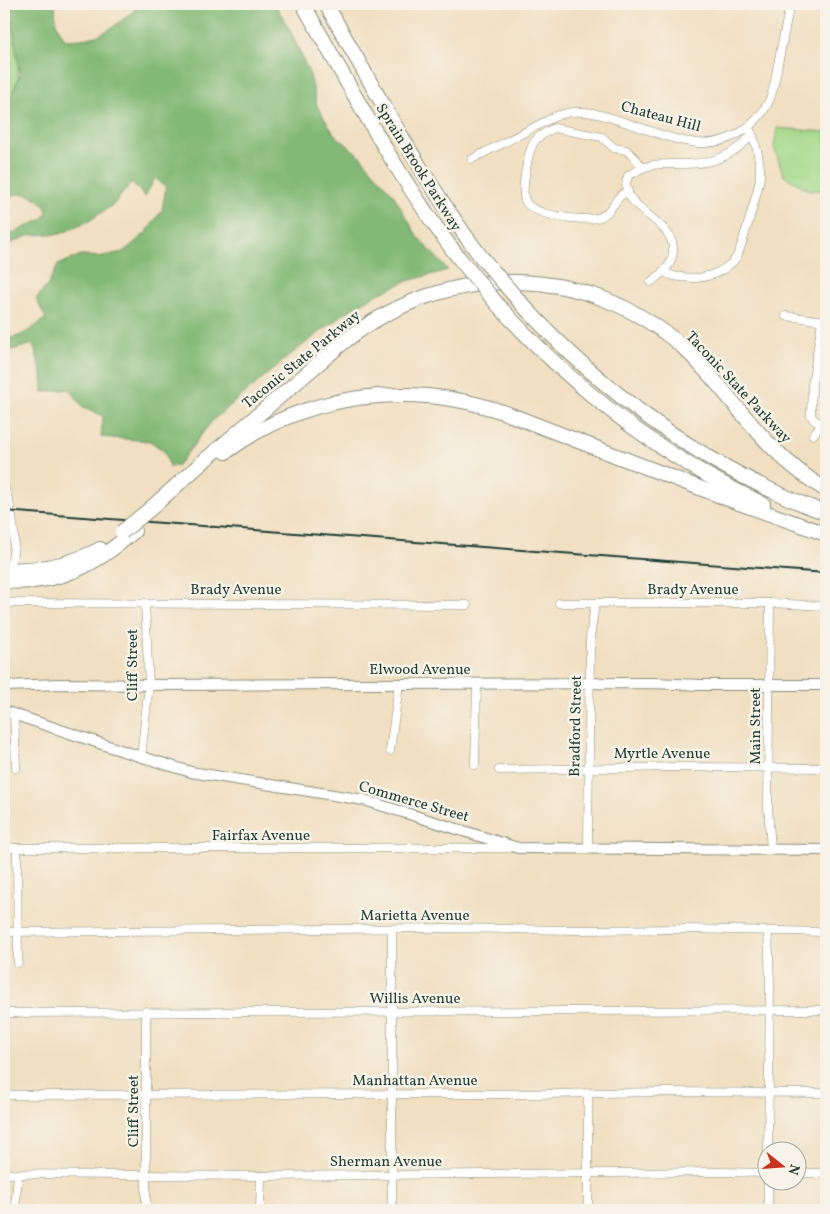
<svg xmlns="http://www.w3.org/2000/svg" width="830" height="1214" font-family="Vollkorn,serif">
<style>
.green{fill:#a4d98a;stroke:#628b5f}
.forest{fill:#83b976;stroke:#517b55}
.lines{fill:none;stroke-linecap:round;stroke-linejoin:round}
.street-casing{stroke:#888e7a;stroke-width:9}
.secondary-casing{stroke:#888e7a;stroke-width:12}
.highway-casing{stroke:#888e7a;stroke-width:16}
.street{stroke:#fff;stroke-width:8}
.secondary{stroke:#fff;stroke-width:10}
.highway{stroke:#fff;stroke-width:14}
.rail{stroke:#1f3d34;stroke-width:2}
.highway-bridge-casing{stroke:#888e7a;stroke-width:16;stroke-linecap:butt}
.highway-bridge{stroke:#fff;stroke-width:14}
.labels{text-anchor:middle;stroke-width:5;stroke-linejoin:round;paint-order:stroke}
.street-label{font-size:15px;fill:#1f3d34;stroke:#f7f3e8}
</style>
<rect width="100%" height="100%" fill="#f7f3e8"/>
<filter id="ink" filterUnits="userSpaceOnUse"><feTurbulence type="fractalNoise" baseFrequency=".02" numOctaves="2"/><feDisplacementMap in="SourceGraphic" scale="10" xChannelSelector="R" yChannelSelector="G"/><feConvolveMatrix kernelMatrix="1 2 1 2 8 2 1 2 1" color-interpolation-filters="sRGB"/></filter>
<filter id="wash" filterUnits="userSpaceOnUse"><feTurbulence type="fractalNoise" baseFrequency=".0096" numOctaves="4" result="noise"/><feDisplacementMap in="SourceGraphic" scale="20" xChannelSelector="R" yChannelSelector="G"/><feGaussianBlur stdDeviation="1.12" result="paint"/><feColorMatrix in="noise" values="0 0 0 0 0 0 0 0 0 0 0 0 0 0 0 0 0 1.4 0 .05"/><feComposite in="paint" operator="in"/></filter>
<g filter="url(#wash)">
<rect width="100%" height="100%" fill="#f1dfc1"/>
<!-- green -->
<g class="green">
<polygon points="4,4 27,4 19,52 17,90 4,130"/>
<polygon points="777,128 826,132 826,191 809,190 784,176 774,147"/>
</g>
<!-- forest -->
<path class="forest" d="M12,4h43l1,19 9,17c27,-1 35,-3 56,-19 8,-6 13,-10 18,-17h136l16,28 19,43 7,31 17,28 26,22 33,38 24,42 31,34 -44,12 -30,14 -29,17 -55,42 -78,66 -34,44 -8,2 -6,-16 -14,-10 -49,-4 2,-21 -21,-10 -12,-17 -27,3 -1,-18 -9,-30 -29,8v-15c15,4 30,-10 42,-19l-10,-19 11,-13 11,-21 23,-10 17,2 25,-5 23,-19 16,-23 4,-23 -11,-9 -10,19 -13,-15 -18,22 -25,17 -29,13 -30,1 -26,11v-9l39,-18 4,-7c-3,-11 -16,-20 -28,-18 -5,0 -11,4 -15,6v-102l7,-1 9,-23 -9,-57z"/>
</g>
<g filter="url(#ink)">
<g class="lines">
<!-- street casing -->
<g class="street-casing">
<g id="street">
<path d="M472,159l82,-42c25,-11 46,-3 70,5 22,7 50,19 74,21 30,2 58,-15 71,-42 5,-11 7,-25 9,-37 4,-20 8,-40 12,-60"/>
<path d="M628,191c-15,6 -15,23 -31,27 -14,3 -67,-2 -72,-18 -4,-10 3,-51 10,-59 4,-6 13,-9 19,-13l48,9 12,11 12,2 8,7 9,11"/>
<path d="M663,271c9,7 19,6 30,7 15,0 33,-7 43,-20 5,-8 23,-70 24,-81 1,-12 -4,-35 -9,-45"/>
<path d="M651,282c6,-5 15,-11 19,-19 19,-43 -56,-51 -42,-87 7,-4 14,-9 21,-10 10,-3 21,-2 31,-2 29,1 54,-7 72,-30"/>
<polyline points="786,316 826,321"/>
<path d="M822,321l-10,64 -1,31c3,6 9,7 15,9"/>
<polyline points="813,435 822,424"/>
<path d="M4,486c8,23 16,60 4,83"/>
<polyline points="4,603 467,605"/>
<polyline points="559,603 770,603 826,606"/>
<polyline points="770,603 768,808 771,850"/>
<polyline points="14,714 16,768"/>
<polyline points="390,751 399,684"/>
<polyline points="141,757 149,685 145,603"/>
<polyline points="475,765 477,684"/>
<polyline points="499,770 681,767 826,768"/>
<polyline points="4,848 509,848"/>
<polyline points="17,848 18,963"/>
<polyline points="588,849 590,638 595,604"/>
<polyline points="392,929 392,1210"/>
<polyline points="4,932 440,928 581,930 685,929 826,932"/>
<polyline points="146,1011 146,1210"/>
<polyline points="4,1013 826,1010"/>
<polyline points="4,1095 545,1094 662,1092 826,1093"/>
<polyline points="768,1152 770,984 768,932"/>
<polyline points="768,1163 768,1210"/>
<polyline points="798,1173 826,1173"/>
<polyline points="4,1174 261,1176 719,1172 768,1173"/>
<polyline points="15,1210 18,1175"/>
<polyline points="260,1210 261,1176"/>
<polyline points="588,1210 588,1093"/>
</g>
</g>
<!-- secondary casing -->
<g class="secondary-casing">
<g id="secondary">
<polyline points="4,686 62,684 149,685 653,683 701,685 826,685"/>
<polyline points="4,711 126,752 191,772 364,800 518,848 826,850"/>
</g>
</g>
<!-- highway casing -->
<g class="highway-casing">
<g id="highway">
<path d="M303,4c49,86 95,175 156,254"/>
<path d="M326,4c49,86 96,175 156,254"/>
<path d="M520,302c84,92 188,168 306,211"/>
<path d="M497,304c75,83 165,153 266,200"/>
<path d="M226,452c79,-59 184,-72 277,-40l233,90 90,32"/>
<path d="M150,509l55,-49 140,-119c102,-80 242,-80 340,8 32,30 57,68 88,99 16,16 34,30 53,42"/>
<path d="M4,569c33,2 66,-4 96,-20"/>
<path d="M4,581c53,5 92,-16 130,-50"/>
</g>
</g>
<!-- street -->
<use href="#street" class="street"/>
<!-- secondary -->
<use href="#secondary" class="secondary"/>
<!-- highway -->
<use href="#highway" class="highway"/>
<!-- rail -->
<polyline class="rail" points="4,511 826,573"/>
<!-- highway-bridge casing -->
<g class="highway-bridge-casing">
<g id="highway-bridge">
<polyline points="459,258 497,304"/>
<polyline points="482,258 520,302"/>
<polyline points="122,532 150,509"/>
</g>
</g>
<!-- highway-bridge -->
<use href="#highway-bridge" class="highway-bridge"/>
</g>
</g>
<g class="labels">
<!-- street labels -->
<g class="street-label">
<text transform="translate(661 116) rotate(15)" y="5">Chateau Hill</text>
<text transform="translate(419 167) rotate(58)" y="5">Sprain Brook Parkway</text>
<text transform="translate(301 359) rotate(-39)" y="5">Taconic State Parkway</text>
<text transform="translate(739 387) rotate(47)" y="5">Taconic State Parkway</text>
<text x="236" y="594">Brady Avenue</text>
<text x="693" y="594">Brady Avenue</text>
<text transform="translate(132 665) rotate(-90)" y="5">Cliff Street</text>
<text x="420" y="674">Elwood Avenue</text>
<text transform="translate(575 726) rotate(-89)" y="5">Bradford Street</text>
<text transform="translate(755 726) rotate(-90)" y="5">Main Street</text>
<text x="662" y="758">Myrtle Avenue</text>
<text transform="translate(414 801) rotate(16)" y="5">Commerce Street</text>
<text x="261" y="840">Fairfax Avenue</text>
<text x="415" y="920">Marietta Avenue</text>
<text x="415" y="1003">Willis Avenue</text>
<text x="415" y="1085">Manhattan Avenue</text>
<text transform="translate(133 1111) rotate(-90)" y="5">Cliff Street</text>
<text x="386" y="1166">Sherman Avenue</text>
</g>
</g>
<!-- margin -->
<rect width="830" height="1214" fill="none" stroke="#f7f3e8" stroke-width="20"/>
<!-- north arrow -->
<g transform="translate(782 1166) rotate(107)"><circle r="24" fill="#f7f3e8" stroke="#a1aaa0"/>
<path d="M0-4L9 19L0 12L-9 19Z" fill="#c8321e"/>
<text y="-8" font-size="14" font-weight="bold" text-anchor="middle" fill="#1f3d34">N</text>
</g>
</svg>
